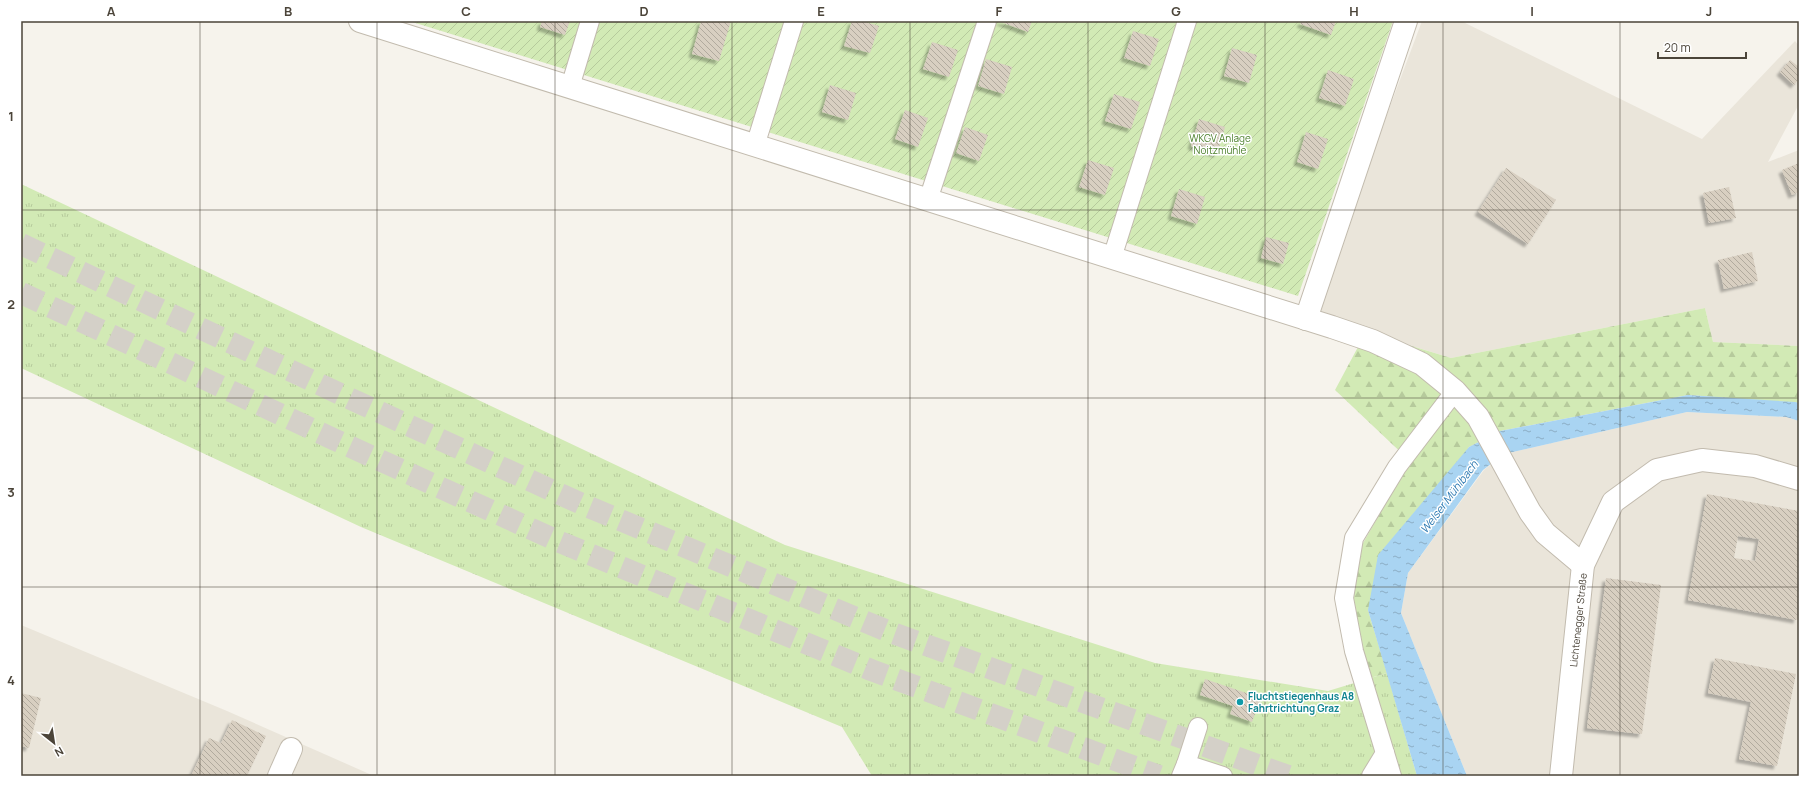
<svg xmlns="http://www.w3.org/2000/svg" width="1820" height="797" font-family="Manrope,sans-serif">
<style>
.residential{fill:#eae5da}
.grass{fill:url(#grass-tufts)}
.forest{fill:url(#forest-firs)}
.garden{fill:url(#garden-furrows)}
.water{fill:url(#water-ripples)}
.building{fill:url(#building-back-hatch);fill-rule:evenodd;filter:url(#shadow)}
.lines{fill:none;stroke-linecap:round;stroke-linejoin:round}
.motorway-tunnel{stroke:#d4d0c8;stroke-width:22;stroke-dasharray:22 11;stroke-linecap:butt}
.service-casing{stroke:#c2bbae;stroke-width:20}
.minor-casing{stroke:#c2bbae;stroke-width:24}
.service{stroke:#fff;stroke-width:18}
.minor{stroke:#fff;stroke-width:22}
.grid{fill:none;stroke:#4b4439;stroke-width:1;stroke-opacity:0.55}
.culture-dot{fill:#0f9aa8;stroke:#fff;stroke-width:1.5}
.labels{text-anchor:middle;stroke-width:3;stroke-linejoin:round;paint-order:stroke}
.park-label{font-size:10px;fill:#4a7f2a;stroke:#fff}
.street-label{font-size:10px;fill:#4b4439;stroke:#fff}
.culture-label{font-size:10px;font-weight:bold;fill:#0d838f;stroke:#fff;text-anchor:start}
.water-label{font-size:11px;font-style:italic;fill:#2e7ab2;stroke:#fff}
.neatline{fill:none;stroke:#4b4439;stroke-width:1.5}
.grid-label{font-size:13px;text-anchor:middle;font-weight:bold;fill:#4b4439}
</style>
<defs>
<pattern id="grass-tufts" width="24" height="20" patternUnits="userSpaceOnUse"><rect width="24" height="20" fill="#d2eab5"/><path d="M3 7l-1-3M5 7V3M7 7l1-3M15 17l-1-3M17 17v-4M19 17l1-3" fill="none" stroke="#b6ca9c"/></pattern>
<pattern id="forest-firs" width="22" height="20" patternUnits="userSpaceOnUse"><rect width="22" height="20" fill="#d2eab5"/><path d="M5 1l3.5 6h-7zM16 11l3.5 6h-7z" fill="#b6ca9c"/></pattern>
<pattern id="garden-furrows" width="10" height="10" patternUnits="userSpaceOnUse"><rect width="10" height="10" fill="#d2eab5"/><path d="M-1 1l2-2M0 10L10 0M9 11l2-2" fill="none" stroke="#b6ca9c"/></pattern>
<pattern id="water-ripples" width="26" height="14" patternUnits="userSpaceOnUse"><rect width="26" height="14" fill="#a9d4f2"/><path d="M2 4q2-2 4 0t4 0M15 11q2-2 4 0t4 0" fill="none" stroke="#8caec5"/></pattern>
<pattern id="building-back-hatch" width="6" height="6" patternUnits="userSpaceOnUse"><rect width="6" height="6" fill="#d8cfc1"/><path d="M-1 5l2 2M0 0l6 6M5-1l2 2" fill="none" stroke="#b1aa9e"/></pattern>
<filter id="shadow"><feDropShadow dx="-3.5" dy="3.5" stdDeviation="1" flood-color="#0004"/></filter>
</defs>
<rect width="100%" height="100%" fill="#f6f3ec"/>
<!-- residential -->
<g class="residential">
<polygon points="1422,21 1461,21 1702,139 1795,41 1799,46 1799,104 1768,162 1799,150 1799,346 1713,342 1705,308 1451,358 1312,315"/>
<polygon points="1687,412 1786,417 1799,421 1799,776 1467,776 1401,613 1408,573 1484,470 1504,454"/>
<polygon points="21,625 227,711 374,776 21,776"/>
</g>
<!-- grass -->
<polygon class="grass" points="21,184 785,545 1155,663 1328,691 1387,673 1417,776 872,776 842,727 361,527 21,368"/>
<!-- forest -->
<polygon class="forest" points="1705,308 1713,342 1799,346 1799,403 1688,395 1500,431 1469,447 1368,610 1387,673 1370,678 1349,625 1351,564 1410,461 1335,390 1366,332 1451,358"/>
<!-- garden -->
<polygon class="garden" points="409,21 1393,21 1298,296"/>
<!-- water -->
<polygon class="water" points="1688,395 1795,402 1799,403 1799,421 1786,417 1687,412 1504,454 1483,470 1408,573 1401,613 1467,776 1417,776 1368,610 1378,555 1469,447 1500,431"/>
<!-- building -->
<g class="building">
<polygon points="542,21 570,21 565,35 540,27"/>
<polygon points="701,21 731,21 719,61 692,54"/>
<polygon points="852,21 862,21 879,26 870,53 844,46"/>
<polygon points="998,21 1032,21 1028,32"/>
<polygon points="1302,21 1336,21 1331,35 1300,24"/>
<polygon points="1133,31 1159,39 1150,66 1124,58"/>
<polygon points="932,42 958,50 949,77 923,69"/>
<polygon points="1232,48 1257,55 1249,83 1224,76"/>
<polygon points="986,59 1012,67 1004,94 978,86"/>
<polygon points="1790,60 1799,67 1799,79 1794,85 1780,72"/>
<polygon points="1328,70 1354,79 1345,106 1319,98"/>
<polygon points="830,85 856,93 848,120 822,112"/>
<polygon points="1114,94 1140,102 1131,129 1105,121"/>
<polygon points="905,110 928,118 918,147 895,139"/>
<polygon points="1199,119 1225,127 1217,154 1191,146"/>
<polygon points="965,127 988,135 979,161 956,153"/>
<polygon points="1306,132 1328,139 1318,169 1297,162"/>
<polygon points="1088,160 1114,168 1105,195 1079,187"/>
<polygon points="1799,163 1799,192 1792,195 1782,170"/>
<polygon points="1506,168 1556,200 1528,244 1478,212"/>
<polygon points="1729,187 1736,218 1709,223 1703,193"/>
<polygon points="1179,189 1205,197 1197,224 1171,216"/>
<polygon points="1266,237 1289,243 1283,264 1261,258"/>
<polygon points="1752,252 1758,281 1724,289 1718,260"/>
<path d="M1707,494l92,17v96l-2,13 -109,-20zM1738,536l21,3 -4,22 -21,-3z"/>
<polygon points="1606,578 1661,585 1642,734 1587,728"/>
<polygon points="1715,658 1796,674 1777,766 1739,759 1751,702 1708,693"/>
<polygon points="1205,679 1261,698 1252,722 1230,714 1233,706 1200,695"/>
<polygon points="21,693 41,698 29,748 21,746"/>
<polygon points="232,720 266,736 247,776 191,776 209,738 221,743"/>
</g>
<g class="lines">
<!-- motorway-tunnel -->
<g class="motorway-tunnel">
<polyline points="21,244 353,400 584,505 890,632 1288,776"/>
<polyline points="21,293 331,438 560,542 871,670 1159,776"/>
</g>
<!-- service casing -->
<g class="service-casing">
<g id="service">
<polyline points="570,87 590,21"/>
<polyline points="755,146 794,21"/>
<polyline points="928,200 987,21"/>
<polyline points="1112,258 1187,21"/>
<polyline points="1186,764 1198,727"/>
<polyline points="1181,776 1186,764 1223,776"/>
<polyline points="1371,776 1385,753"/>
<polyline points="1392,776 1354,651 1344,598 1354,538 1397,467 1455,391"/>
</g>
</g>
<!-- minor casing -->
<g class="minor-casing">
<g id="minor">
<polyline points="360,21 1332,327 1373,341 1422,364 1455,391 1478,417 1530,512 1545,533 1583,565"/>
<polyline points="1306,319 1406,21"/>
<polyline points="279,776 291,749"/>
<polyline points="1561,776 1583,565 1613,502 1657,470 1702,460 1755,466 1799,479"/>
</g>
</g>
<!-- service -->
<use href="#service" class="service"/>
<!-- minor -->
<use href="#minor" class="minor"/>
</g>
<!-- grid -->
<path class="grid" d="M200,21v755M377,21v755M555,21v755M732,21v755M910,21v755M1088,21v755M1265,21v755M1443,21v755M1620,21v755M21,210h1778M21,398h1778M21,587h1778"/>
<!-- markers -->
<circle class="culture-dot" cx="1240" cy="702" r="4"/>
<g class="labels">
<!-- park labels -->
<g class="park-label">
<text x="1220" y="142">WKGV Anlage<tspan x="1220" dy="12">Noitzmühle</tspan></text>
</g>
<!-- street labels -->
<g class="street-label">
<text transform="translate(1578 620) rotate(-84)" y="4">Lichtenegger Straße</text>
</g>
<!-- culture labels -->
<g class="culture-label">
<text x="1248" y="700">Fluchtstiegenhaus A8<tspan x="1248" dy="12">Fahrtrichtung Graz</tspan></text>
</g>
<!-- water labels -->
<g class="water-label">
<text transform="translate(1449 497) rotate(-53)" y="4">Welser Mühlbach</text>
</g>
</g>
<!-- border -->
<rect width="1820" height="797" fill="none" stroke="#ffffff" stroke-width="44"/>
<!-- north arrow -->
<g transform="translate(54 743) rotate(150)" stroke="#ffffff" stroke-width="3" paint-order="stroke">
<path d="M0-3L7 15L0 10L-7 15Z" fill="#4b4439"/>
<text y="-6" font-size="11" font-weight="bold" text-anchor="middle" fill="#4b4439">N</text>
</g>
<!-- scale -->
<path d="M1658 52v6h88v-6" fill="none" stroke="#4b4439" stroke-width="2"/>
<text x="1664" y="52" font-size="12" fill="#4b4439" stroke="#ffffff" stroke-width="3" paint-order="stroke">20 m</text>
<rect x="22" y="22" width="1776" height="753" class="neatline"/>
<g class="grid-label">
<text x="111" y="16">A</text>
<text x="288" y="16">B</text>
<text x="466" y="16">C</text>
<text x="644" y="16">D</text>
<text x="821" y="16">E</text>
<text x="999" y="16">F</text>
<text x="1176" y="16">G</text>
<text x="1354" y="16">H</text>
<text x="1532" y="16">I</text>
<text x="1709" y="16">J</text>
<text x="11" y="121">1</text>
<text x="11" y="309">2</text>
<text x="11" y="497">3</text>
<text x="11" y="685">4</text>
</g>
</svg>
